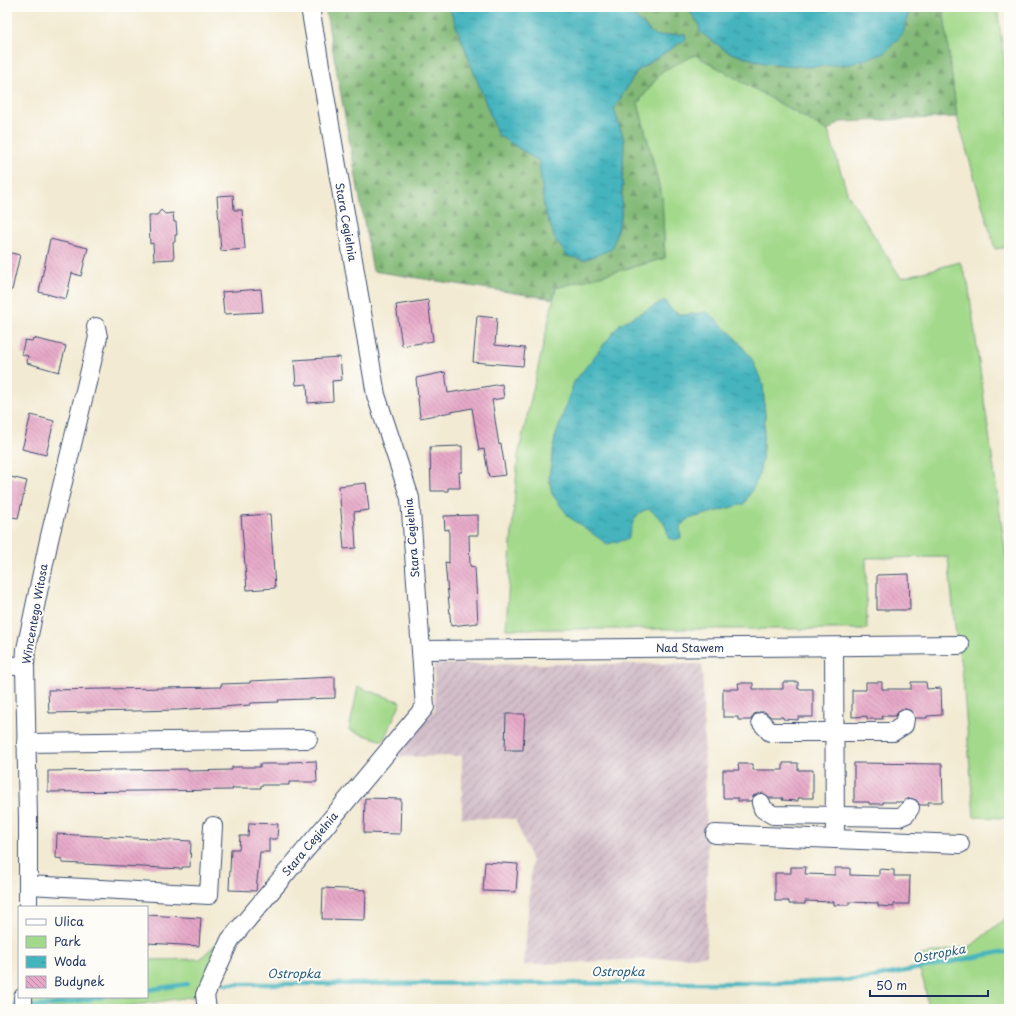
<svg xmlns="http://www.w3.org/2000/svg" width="1016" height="1016" font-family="'Playpen Sans',sans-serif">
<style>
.industrial{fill:url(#industrial-furrows)}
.green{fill:#a3d98a;stroke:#5f8474;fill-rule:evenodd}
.forest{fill:url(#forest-firs);stroke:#4e746a}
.water{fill:url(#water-ripples);stroke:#30728e}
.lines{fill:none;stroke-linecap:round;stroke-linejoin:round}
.stream{stroke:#44b4bd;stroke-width:4.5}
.building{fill:url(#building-back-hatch)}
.minor-casing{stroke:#3b4b6f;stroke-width:20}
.minor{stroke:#fff;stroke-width:18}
.labels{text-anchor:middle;stroke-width:4;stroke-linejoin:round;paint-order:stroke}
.street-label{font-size:11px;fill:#1b2f5e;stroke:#fdfcf7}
.water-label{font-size:12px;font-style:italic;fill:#295e7f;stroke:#fdfcf7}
</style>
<defs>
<pattern id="industrial-furrows" width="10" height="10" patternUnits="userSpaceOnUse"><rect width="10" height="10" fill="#d2bdc8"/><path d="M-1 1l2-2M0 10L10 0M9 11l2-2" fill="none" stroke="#aa9aa6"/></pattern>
<pattern id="forest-firs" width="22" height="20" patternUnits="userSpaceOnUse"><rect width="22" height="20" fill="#82b976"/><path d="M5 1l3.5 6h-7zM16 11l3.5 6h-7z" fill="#6a9764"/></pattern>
<pattern id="water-ripples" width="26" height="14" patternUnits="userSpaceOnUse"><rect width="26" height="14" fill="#44b4bd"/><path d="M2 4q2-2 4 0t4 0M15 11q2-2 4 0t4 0" fill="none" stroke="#38939d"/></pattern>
<pattern id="building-back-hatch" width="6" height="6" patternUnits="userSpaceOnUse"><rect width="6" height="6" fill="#e7a8c7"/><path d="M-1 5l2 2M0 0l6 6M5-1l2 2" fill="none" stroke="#ba89a5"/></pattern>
</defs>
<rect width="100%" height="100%" fill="#fdfcf7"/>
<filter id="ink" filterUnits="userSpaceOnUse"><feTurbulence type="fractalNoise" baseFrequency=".025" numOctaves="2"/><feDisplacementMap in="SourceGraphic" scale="8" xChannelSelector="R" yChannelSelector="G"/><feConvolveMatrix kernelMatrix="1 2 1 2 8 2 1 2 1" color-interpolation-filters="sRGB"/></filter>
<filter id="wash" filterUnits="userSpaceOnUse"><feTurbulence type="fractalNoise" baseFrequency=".012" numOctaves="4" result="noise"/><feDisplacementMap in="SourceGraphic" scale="16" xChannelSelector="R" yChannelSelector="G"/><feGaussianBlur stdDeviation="0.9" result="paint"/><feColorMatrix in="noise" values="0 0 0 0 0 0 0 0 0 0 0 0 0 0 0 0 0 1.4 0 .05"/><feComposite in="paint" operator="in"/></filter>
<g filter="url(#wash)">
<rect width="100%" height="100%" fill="#f2ead2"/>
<!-- industrial -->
<polygon class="industrial" points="434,664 702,664 707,842 707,956 524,965 532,861 515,819 462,818 462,756 394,757 435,709"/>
<!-- green -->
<g class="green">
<polygon points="943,7 997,7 1009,95 1009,247 995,249 957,117"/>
<path d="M695,54l133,77 20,64 53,83 59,-16 8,21 41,295v240l-35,-1 -11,-138 -8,-52 -7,-70 -82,1 1,71h-361l5,-85 7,-88 38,-168 109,-30 -3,-61 -24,-94 24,-32zM669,309l13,6 25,-3 56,73 2,31 -3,44 -18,43 -56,16 -8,7 -13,3 -6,-10 -12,-11 -8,3 -7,8 -82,-25 -3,-17 6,-39 57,-102 8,-12z"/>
<polygon points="358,687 401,702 383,741 349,730"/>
<polygon points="260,903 204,995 110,1009 22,1009 22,997 147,997 147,960 200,959"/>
<polygon points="1009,915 1009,1009 929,1009 924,983 915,956 971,946"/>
</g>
<!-- forest -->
<polygon class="forest" points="325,7 449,7 498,135 539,161 542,179 621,216 624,140 614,109 637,71 686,39 685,34 655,36 624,7 687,7 699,24 903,33 910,7 943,7 957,117 840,122 828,131 695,55 662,71 638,103 662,197 665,258 556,288 553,299 373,271"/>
<!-- water -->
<g class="water">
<polygon points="449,7 624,7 655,36 685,34 686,39 637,71 614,109 624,140 621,216 612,249 584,260 567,256 555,239 544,208 539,161 498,135"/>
<polygon points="687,7 910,7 903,33 885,53 851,64 808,67 764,63 728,52 700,32 699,24"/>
<path d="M665,300c10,20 24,15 42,12l26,23 19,24 11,26 2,31 -3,44 -4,19 -14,25 -56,15 -8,7 1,12 -7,2 -6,-2c-1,-15 -8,-21 -19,-29 -15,3 -17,16 -21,30l-21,5 -38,-27 -17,-23 -3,-17 6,-39 19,-56 46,-58z"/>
</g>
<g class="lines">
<!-- stream -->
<g class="stream">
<polyline points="225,984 785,983 860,980 1001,952 1009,953"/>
<polyline points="147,990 187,984"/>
<polyline points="7,1006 20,1006"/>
<polyline points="27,1006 44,1006 103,997"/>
</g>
</g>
<g id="blocks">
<!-- building -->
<g class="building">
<polygon points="233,195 234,210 242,210 245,249 221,251 217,196"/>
<polygon points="161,210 165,214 173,213 174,222 176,222 177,235 175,235 175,242 173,242 174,259 154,260 153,243 150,244 149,215 157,215"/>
<polygon points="50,239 88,248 81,276 72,273 66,299 39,292"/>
<polygon points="7,252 20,255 12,290 7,290"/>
<polygon points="261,289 263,312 224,314 222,292"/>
<polygon points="428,300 433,341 402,346 396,305"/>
<polygon points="477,316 497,318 495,345 525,348 523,366 473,362"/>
<polygon points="33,338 66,346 59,372 27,363 28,356 21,354 25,340 32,341"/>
<polygon points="340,357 342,380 332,381 333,401 308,403 307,384 296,385 294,360"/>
<polygon points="445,372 448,393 502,384 504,398 492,400 499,445 501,444 506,475 489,477 484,449 479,450 472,408 420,418 416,378"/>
<polygon points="31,415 54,421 46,455 22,449"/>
<polygon points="462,446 462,472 459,472 460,488 448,488 448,491 431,491 430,447"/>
<polygon points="7,476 27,481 18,518 7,516"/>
<polygon points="366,483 369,510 354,512 356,548 344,549 339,486"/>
<polygon points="270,514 275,588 247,590 241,516"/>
<polygon points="478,515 478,535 469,535 470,566 475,567 478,623 451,626 445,562 449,563 449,529 445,530 444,516"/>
<polygon points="909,574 910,610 877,610 877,575"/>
<polygon points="335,677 335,698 278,700 279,702 251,703 250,705 178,710 49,713 48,690 221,687 221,684 250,683 250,681"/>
<polygon points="783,682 798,682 798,689 813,689 813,717 798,717 798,720 783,719 783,717 771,717 765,712 759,712 754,714 751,720 738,720 738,717 723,717 723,689 739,689 738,683 753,683 753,689 783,689"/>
<polygon points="866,682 882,682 882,689 911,689 911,682 926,682 927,689 941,688 942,715 927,716 927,718 915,718 912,711 906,709 901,709 895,716 882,716 883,719 867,719 867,716 852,717 852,690 866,690"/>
<polygon points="506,714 525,714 523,750 505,750"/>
<polygon points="316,761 317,782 289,782 289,785 261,785 261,788 232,788 233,790 48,792 48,771 188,769 188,771 232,770 232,767 260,767 260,764 289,764 289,762"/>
<polygon points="783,763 798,763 798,770 813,770 813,798 798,798 798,801 782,800 783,798 770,798 763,793 753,796 751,801 738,801 738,798 723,798 723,770 739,770 738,764 753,764 753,770 783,770"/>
<polygon points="854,763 942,764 943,802 928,802 928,805 920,805 916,800 910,798 902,802 883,802 883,804 869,804 869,802 854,802"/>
<polygon points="365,798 401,799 400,834 364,833"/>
<polygon points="249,823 278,824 277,839 269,839 269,852 260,852 256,891 229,890 231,849 239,849 240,836 248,836"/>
<polygon points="57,834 191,841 190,867 182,867 182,869 62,863 62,859 56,858"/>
<polygon points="485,862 518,864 516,892 483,891"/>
<polygon points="791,867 806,867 805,874 835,875 835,868 850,868 850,875 879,876 879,869 894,870 894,876 910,876 909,904 894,904 894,907 878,906 878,903 849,902 849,905 834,905 834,902 805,901 805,904 789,904 789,901 775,901 775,873 791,873"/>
<polygon points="323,888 366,890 365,920 322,919"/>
<polygon points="147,915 201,918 199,946 147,943"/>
</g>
</g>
</g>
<g filter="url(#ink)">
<use href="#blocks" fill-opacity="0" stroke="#3b4b6f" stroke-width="1"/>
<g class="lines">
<!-- minor casing -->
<g class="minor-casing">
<g id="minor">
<polyline points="421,650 960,645"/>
<polyline points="7,665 25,667"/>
<polyline points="761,722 770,732 893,732 904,725 905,719"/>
<polyline points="26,743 308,739"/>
<polyline points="761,803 763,809 773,815 899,817 906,814 910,808"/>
<polyline points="715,834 835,839 834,647"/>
<polyline points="835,839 960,844"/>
<polyline points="29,885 209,895 213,826"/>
<polyline points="28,907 28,818 25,667 26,649 49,540 98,337 96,327"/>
<polyline points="23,1009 23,997"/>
<polyline points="207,1009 205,995 230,940 425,707 410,498 376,395 310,7"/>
</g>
</g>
<!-- minor -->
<use href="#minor" class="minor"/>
</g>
</g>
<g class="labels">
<!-- street labels -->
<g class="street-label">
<text transform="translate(346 222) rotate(80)" y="4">Stara Cegielnia</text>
<text transform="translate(412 538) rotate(-95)" y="4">Stara Cegielnia</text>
<text transform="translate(35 614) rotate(-80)" y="4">Wincentego Witosa</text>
<text x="690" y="652">Nad Stawem</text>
<text transform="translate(310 844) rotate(-50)" y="4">Stara Cegielnia</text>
</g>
<!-- water labels -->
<g class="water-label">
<text transform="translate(939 954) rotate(-11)" y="4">Ostropka</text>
<text x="618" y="976">Ostropka</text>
<text x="294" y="978">Ostropka</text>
</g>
</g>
<!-- margin -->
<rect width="1016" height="1016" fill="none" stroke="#fdfcf7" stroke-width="24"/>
<!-- legend -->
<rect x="18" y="906" width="130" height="92" fill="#fdfcf7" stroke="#a3aaba"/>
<rect x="26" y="919" width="20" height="6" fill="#ffffff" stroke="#a3aaba"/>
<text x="54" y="926" font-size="12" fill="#1b2f5e">Ulica</text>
<rect x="26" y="936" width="20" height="12" fill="#a3d98a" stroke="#a3aaba"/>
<text x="54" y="946" font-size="12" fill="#1b2f5e">Park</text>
<rect x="26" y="956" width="20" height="12" fill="url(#water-ripples)" stroke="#a3aaba"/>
<text x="54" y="966" font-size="12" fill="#1b2f5e">Woda</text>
<rect x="26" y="976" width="20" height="12" fill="url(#building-back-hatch)" stroke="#a3aaba"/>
<text x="54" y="986" font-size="12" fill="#1b2f5e">Budynek</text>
<!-- scale -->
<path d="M870 990v6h118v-6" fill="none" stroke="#1b2f5e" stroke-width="2"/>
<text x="876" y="990" font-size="12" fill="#1b2f5e" stroke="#fdfcf7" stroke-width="3" paint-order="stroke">50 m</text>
</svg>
